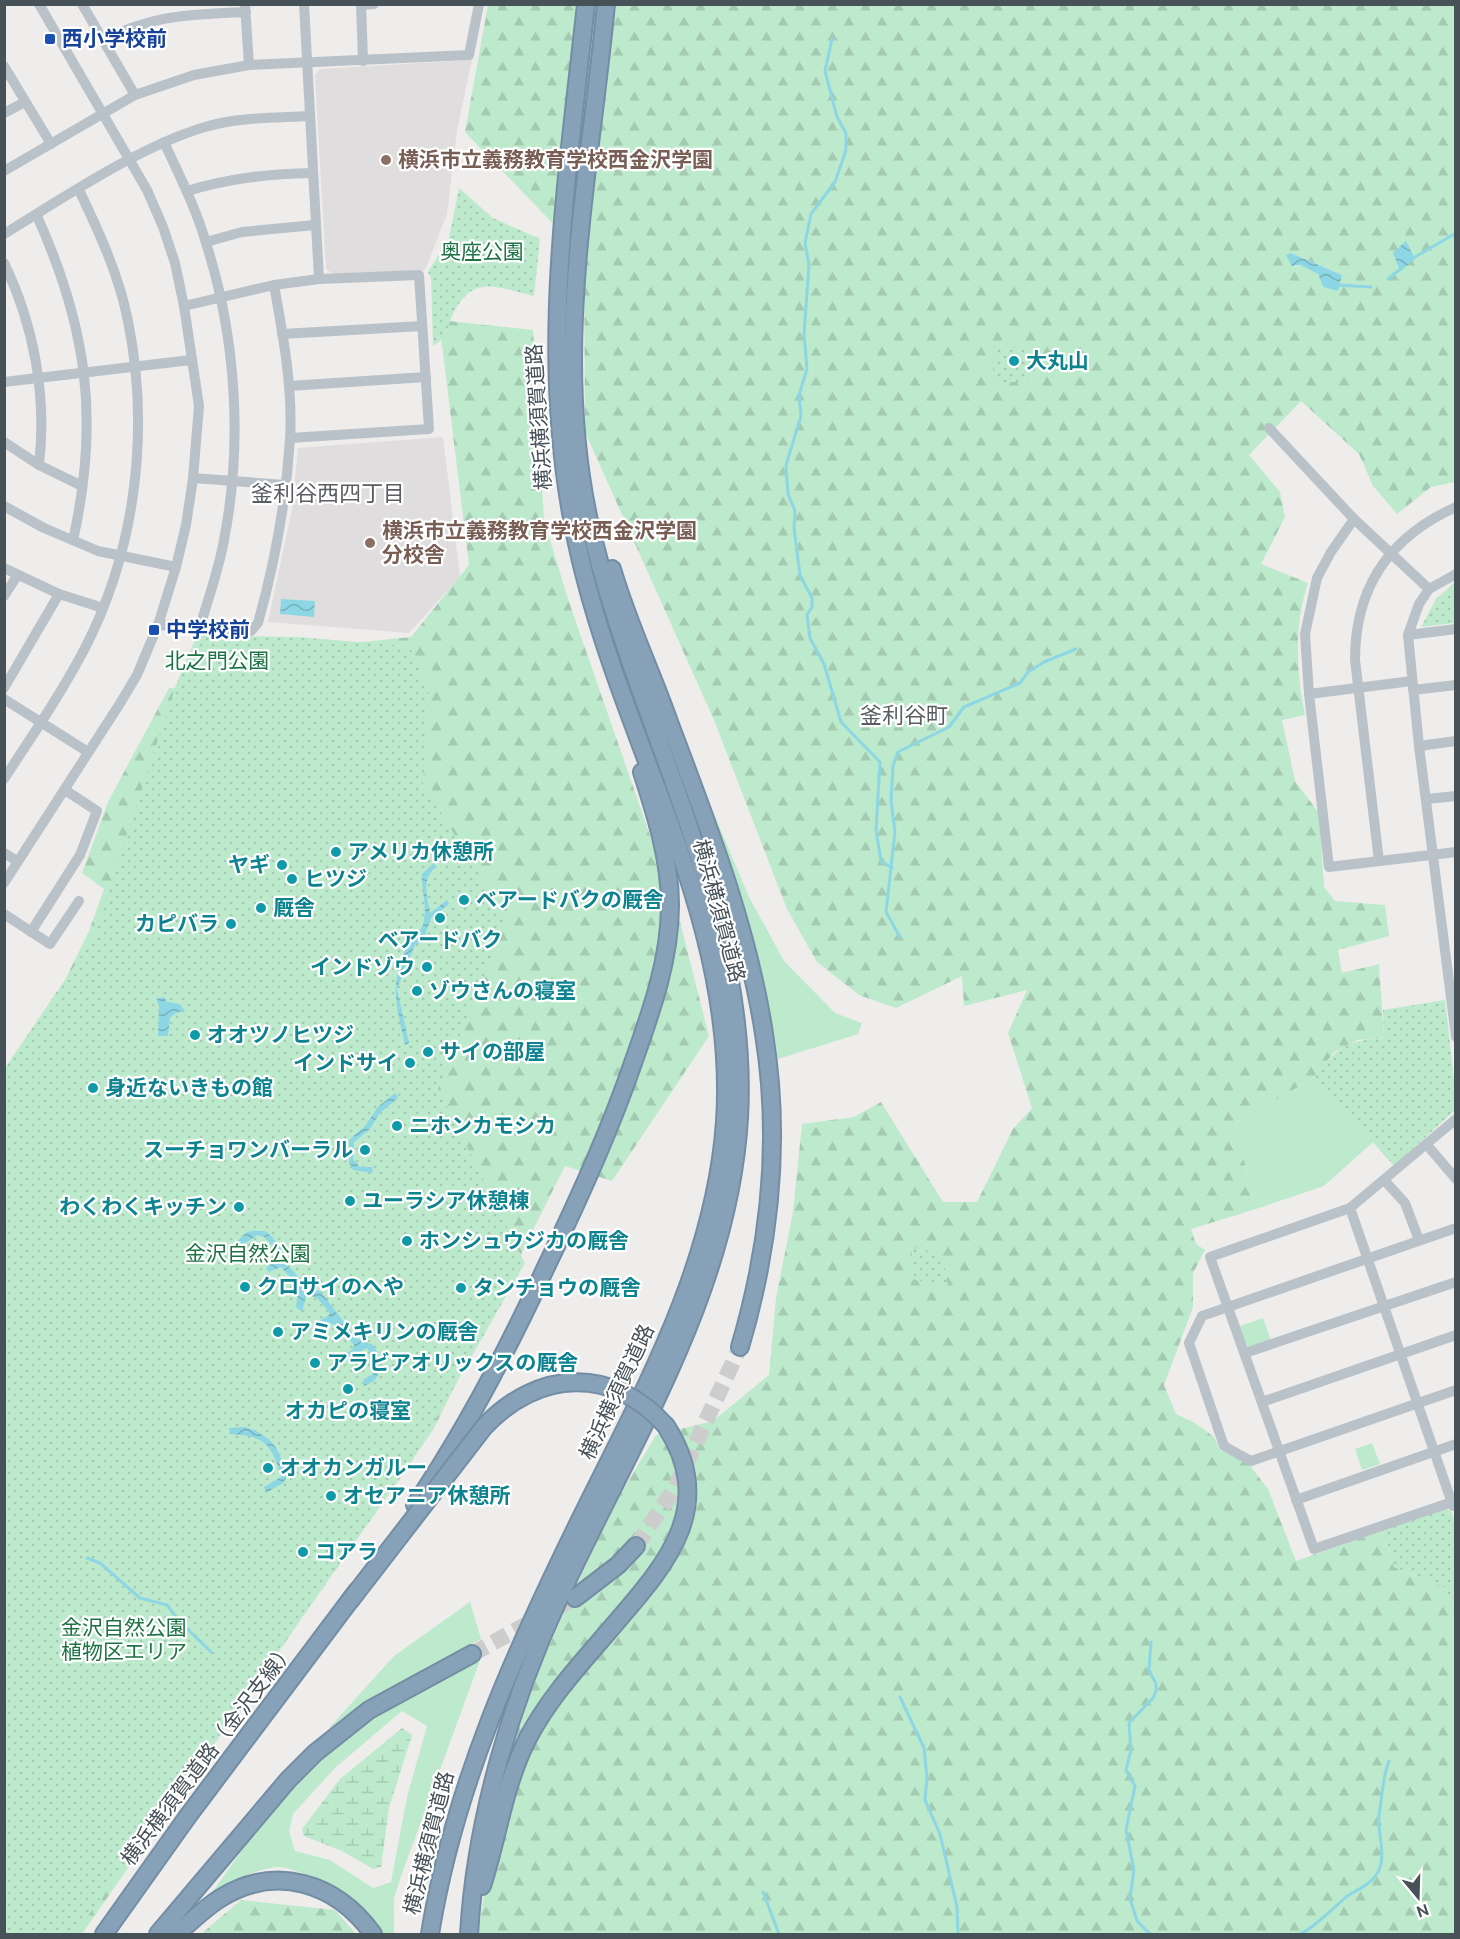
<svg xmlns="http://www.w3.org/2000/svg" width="1460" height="1939" font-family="Ubuntu,'Noto Sans JP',sans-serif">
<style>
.education{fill:#e0ddde}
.green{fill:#bdeacc;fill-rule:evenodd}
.forest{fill:url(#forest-firs);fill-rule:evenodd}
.wetland{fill:url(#wetland-marsh)}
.park{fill:url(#park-dots)}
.water{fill:url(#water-waves)}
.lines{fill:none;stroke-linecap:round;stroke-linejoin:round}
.stream{stroke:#8dd7e4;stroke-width:3}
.highway-tunnel{stroke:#cdcdce;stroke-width:16;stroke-dasharray:16 8;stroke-linecap:butt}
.highway-casing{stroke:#738da4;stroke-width:20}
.minor{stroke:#b9c2c8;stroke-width:10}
.highway{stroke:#87a2b8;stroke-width:16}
.highway-bridge-casing{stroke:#738da4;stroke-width:20;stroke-linecap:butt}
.highway-bridge{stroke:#87a2b8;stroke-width:16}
.transit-dot{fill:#1a4fb4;stroke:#fff;stroke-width:2}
.education-dot{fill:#8d6e63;stroke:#fff;stroke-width:2}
.culture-dot{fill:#0f9aa8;stroke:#fff;stroke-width:2}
.labels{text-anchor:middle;stroke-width:4.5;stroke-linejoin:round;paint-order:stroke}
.transit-label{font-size:21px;font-weight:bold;fill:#164399;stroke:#fff;text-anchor:start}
.education-label{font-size:21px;font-weight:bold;fill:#785e54;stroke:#fff;text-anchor:start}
.park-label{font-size:21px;fill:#1d7343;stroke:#fff}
.culture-label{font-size:21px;font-weight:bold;fill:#0d838f;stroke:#fff;text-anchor:start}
.street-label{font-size:21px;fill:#465158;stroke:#fff}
.neighbourhood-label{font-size:22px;fill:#5a5d61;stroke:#fff}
</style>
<defs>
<pattern id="forest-firs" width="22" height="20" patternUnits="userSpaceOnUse" patternTransform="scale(1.5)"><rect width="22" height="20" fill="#bdeacc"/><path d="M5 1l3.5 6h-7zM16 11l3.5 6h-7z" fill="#a4cab1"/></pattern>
<pattern id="wetland-marsh" width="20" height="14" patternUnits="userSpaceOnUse" patternTransform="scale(1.5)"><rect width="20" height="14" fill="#bdeacc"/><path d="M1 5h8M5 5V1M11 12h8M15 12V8" fill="none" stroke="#a4cab1"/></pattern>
<pattern id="park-dots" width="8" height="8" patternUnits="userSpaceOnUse" patternTransform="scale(1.5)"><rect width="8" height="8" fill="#bdeacc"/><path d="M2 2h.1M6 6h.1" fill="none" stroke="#a4cab1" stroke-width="1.8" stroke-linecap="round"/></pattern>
<pattern id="water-waves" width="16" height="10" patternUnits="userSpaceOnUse" patternTransform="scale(1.5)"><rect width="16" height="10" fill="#8dd7e4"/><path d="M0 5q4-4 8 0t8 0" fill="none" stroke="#75b1bc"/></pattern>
</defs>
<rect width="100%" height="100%" fill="#efecec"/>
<!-- education -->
<g class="education">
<polygon points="472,60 457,130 447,214 425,270 333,274 326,269 315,75 320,69"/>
<polygon points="443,437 460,577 409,633 268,622 292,509 298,448"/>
</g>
<!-- green -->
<g class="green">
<polygon points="698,776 749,897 784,961 835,1013 862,1023 858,1034 778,1059 760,966"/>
<polygon points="1315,1077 1373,1142 1324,1186 1256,1209 1235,1124"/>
<polygon points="1263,1318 1271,1341 1251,1348 1246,1344 1240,1326"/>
<polygon points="1372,1443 1380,1464 1362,1470 1355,1449"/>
<path d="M470,1602l11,37c-51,28 -102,55 -147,91l-5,-2 65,-72z"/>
<path d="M482,1655l-83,227 -5,17v35h-15c-16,-34 -41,-50 -77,-61 -7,-2 -16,-6 -23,-6 -22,1 -46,15 -66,24l82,-115 90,-70zM402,1711l25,15 -20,71 -16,85 -18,6 -43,-28 -35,-9 -6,-20 4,-17 43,-47z"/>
</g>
<!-- forest -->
<g class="forest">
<path d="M488,5h967v477l-24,5 -34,27 -24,-28 -14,-32 -58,-53 -52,54 31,37 5,25 -24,47 47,19c-14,42 -12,88 -3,132l-23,5 13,61 24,32 5,74 11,14 50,4 4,31 -51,14 4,23 37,-9 5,74 -26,2 -24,12 -19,25 -80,47 21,85 -65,20 5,15 9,6 -12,23v34l-29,78 12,29 19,9 19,14 6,13 28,13 20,26 28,72 85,-30 13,36 49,19 13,31 -1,317h-977l25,-158 36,-108 72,-158 45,-75 57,-14 56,-46 7,-77 17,-86 9,-88 52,-7 27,-15 62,100h34l36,-73 19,-21 -24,-75 19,-43 -63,16 -2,-30 -66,32 -37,-13 -42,-33 -30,-53 -73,-189 -129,-288 -1,-176 -119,-124zM1291,253l51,22 -19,12 -5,-13 -18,-9 -5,2z"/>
<polygon points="439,320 533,330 544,521 569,602 680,922 709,1036 612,1181 565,1166 433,1430 82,1934 5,1934 52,1007 89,931 104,889 82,873 108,802 169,688 288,695 323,646 411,637 469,565"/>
<polygon points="241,1900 335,1910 356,1934 201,1934"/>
</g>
<!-- wetland -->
<polygon class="wetland" points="402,1728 412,1735 389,1808 381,1867 373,1869 342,1851 304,1836 302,1829 340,1779"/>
<!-- park -->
<g class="park">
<path d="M459,188l34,30 47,21 -6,57c-42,-10 -64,-23 -84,25 -6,14 -2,15 -17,25l-2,-68 -3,-6 21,-34z"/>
<polygon points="994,345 1034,351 1028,382 994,382"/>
<polygon points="1455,582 1455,623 1421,627 1436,599"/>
<polygon points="197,635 298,637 404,646 411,650 429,691 423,784 507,919 438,1089 525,1263 409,1466 75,1934 5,1934 5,1068 92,940 176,685"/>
<path d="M1445,1000l10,88v22l-61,56 -79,-89c23,-31 30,-36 69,-39l-1,-28z"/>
<polygon points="912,1248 942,1253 948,1287 912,1279"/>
<polygon points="1446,1509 1451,1511 1456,1525 1455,1617 1443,1586 1394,1567 1381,1531"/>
</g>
<!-- water -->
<g class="water">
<polygon points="1406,241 1415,259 1403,269 1399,268 1393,253"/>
<polygon points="1291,253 1342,275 1338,291 1323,287 1318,274 1300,265 1292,266 1286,255"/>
<polygon points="281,599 315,601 314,617 280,614"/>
<path d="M434,863l2,4c-15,12 -9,29 -6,46l17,-13 2,4 -18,14 -8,23 -8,4 -18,44 12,54 -4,2c-9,-40 -16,-61 2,-99 5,-11 15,-12 17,-26 3,-15 -3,-31 -2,-46z"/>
<polygon points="164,997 167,1002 180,1004 185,1011 176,1013 170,1018 168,1036 158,1036 159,1006 156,999"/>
<polygon points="395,1093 398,1098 380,1113 369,1130 354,1142 353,1159 360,1167 372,1167 373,1173 353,1170 349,1162 349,1140 365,1126 378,1107"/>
<polygon points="253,1231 265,1231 269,1234 281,1247 284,1261 305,1284 321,1292 356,1338 373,1345 378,1353 381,1370 374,1381 364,1386 363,1380 374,1373 375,1362 367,1348 350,1357 346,1353 352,1350 354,1345 335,1325 329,1323 323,1330 315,1330 319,1321 329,1315 329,1312 317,1298 309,1295 306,1297 302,1312 296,1307 298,1286 281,1267 269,1272 266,1269 279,1255 266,1238 258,1235 239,1247 240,1254 237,1258 233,1245 247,1232"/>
<path d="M245,1427c30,10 34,22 42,50l-4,6 -17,10 -2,-6 17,-10c-9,-33 -16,-41 -51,-43l-1,-6z"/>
</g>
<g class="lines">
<!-- stream -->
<g class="stream">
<polyline points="832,39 825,71 837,117 846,133 846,150 835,182 811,214 805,243 809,265 804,334 807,369 799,395 801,416 786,465 788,494 795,511 794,528 800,575 812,598 812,607 807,615 810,638 824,664 841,722 880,762 876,830 881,861 892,868"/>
<polyline points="1415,257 1456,233"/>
<polyline points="1388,279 1402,268"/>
<polyline points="1337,285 1371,287"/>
<polyline points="900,937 886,912 895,832 891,801 893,766 898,752 949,727 964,707 1020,683 1028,672 1044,662 1076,649"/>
<polyline points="87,1558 100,1563 140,1598 167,1605 180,1622 211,1652"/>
<polyline points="900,1697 924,1748 927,1777 925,1800 940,1834 957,1907 958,1934"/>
<polyline points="763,1892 779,1934"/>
<polyline points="1150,1934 1137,1921 1130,1898 1134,1870 1126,1830 1135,1786 1126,1770 1131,1750 1129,1723 1153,1698 1156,1691 1156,1684 1149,1670 1151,1642"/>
<path d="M1300,1934c11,-4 36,-28 46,-37 8,-6 20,-10 27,-18 17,-18 4,-42 6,-63 3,-18 3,-37 10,-55"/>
</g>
<!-- highway-tunnel -->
<g class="highway-tunnel">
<polyline points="636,1546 675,1488 740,1347"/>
<polyline points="472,1654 575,1598"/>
</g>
<!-- highway casing -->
<g class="highway-casing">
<g id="highway">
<path d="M612,569c15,52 39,102 57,153 38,101 79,205 95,312 17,105 6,211 -24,313"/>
<path d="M415,1505c51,-75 93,-156 131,-238 32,-66 63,-134 87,-204 18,-51 37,-103 37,-158 0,-45 -14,-90 -28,-133"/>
<polyline points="575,1598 618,1565 636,1546"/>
<path d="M482,1886c16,-49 22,-102 46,-148 23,-44 59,-81 91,-119 51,-59 97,-115 47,-193"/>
<polyline points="104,1934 188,1816 357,1591"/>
<polyline points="158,1934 288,1780 315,1753 369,1710 472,1654"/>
<path d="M177,1934c13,-12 27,-25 42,-35 57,-36 117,-16 154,35"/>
<path d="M430,1934c24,-148 85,-282 151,-416 62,-126 134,-253 144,-396 13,-195 -93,-362 -140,-545 -51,-194 -20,-377 1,-573"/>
<path d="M469,1934c7,-116 42,-233 91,-338 71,-155 169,-304 179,-478 12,-213 -107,-399 -151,-602 -36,-170 2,-342 18,-512"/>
</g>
</g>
<!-- minor -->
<g class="minor">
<polyline points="82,4 135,95"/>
<polyline points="304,4 319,279"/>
<polyline points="361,4 363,61"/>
<polyline points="245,5 249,65"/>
<polyline points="361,5 374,4"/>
<path d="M103,41c49,-27 88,-26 143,-29"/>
<polyline points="4,66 51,144"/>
<polyline points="4,113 25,102"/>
<path d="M164,142c15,33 32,66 42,101 30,94 37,199 18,297 -5,29 -16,59 -24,87"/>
<polyline points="4,171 135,95 194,75 249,65 469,55 479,4"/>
<path d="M187,191c44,-13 80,-17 126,-18"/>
<path d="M37,216c50,111 63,204 36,324"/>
<path d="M4,234c59,-36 136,-88 201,-107 33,-10 70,-9 104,-11"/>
<polyline points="206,242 242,232 315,225"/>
<path d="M4,263c30,62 43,133 35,202"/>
<polyline points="184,306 274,285 319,279 419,275 429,429 290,438"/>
<polyline points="282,334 422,326"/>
<polyline points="4,382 191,360"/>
<polyline points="289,386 426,377"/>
<polyline points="1269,428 1354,519 1429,589"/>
<polyline points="4,442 39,465 82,486"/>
<polyline points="193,478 285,485"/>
<polyline points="4,506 44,528 98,551 176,567"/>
<polyline points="1354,519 1331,552 1317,578 1305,634 1309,694 1329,867 1456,852"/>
<polyline points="4,568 59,594 103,608"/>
<polyline points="1456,574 1429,589 1419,604 1408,635 1419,746 1456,1037"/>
<polyline points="4,596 17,576"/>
<path d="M158,625l93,6 7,-8c17,-61 28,-120 32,-184 3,-51 -7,-104 -16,-154"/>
<polyline points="1408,635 1456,629"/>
<polyline points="4,688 59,594"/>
<polyline points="1413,690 1456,685"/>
<polyline points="1309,694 1412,681"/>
<polyline points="4,699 88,752"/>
<polyline points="1419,746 1456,741"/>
<path d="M4,779c28,-43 57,-85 81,-131 51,-99 65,-218 43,-327 -9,-46 -29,-89 -49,-131"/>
<polyline points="1427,799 1456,796"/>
<polyline points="4,853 17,861"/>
<path d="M1379,861l-24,-201c0,-73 34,-123 101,-153"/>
<polyline points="4,883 119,705 137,675 158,625 176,567 186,525 193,478 199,406 184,306 175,263 163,227 147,190 39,4"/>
<polyline points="4,914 50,944 79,901"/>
<polyline points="31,932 80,855 97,811 65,790"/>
<polyline points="1427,1145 1456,1179"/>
<polyline points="1385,1181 1405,1203 1419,1240"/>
<polyline points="1350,1208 1210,1257 1314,1549 1452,1502"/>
<polyline points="1456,1228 1202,1316 1189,1343 1224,1446 1251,1461 1456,1390"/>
<polyline points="1245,1353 1456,1282"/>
<polyline points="1262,1402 1456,1335"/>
<polyline points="1296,1500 1456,1444"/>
<polyline points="1453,1506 1350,1208 1456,1119"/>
</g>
<!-- highway -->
<use href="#highway" class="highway"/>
<!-- highway-bridge casing -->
<g class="highway-bridge-casing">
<path id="highway-bridge" d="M349,1602l135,-175c54,-58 129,-61 182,-1"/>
</g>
<!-- highway-bridge -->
<use href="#highway-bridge" class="highway-bridge"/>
</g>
<!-- markers -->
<g class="transit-dot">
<rect x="44" y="33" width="12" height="12" rx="3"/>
<rect x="148" y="624" width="12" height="12" rx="3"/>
</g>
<g class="education-dot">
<circle cx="386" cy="160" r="6"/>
<circle cx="370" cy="543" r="6"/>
</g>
<g class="culture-dot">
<circle cx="1014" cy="361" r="6"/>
<circle cx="336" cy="852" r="6"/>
<circle cx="282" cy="865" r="6"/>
<circle cx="292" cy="879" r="6"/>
<circle cx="464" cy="900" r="6"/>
<circle cx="261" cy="908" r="6"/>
<circle cx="440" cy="918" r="6"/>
<circle cx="231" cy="924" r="6"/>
<circle cx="427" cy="967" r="6"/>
<circle cx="417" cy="991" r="6"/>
<circle cx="195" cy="1035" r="6"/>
<circle cx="428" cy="1052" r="6"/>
<circle cx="410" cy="1063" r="6"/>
<circle cx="93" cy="1088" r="6"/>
<circle cx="397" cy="1126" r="6"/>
<circle cx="365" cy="1150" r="6"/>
<circle cx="350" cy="1201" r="6"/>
<circle cx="239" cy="1207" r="6"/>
<circle cx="407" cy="1241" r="6"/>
<circle cx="245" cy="1287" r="6"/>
<circle cx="461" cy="1288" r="6"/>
<circle cx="278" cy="1332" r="6"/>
<circle cx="315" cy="1363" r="6"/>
<circle cx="348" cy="1389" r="6"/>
<circle cx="268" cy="1468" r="6"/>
<circle cx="331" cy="1496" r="6"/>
<circle cx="303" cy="1552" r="6"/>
</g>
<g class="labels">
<!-- transit labels -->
<g class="transit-label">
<text x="62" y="46">西小学校前</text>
<text x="166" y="637">中学校前</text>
</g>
<!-- education labels -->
<g class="education-label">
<text x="398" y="167">横浜市立義務教育学校西金沢学園</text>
<text x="382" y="538">横浜市立義務教育学校西金沢学園<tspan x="382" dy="24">分校舎</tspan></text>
</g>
<!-- park labels -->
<g class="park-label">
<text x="482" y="259">奥座公園</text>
<text x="217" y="668">北之門公園</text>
<text x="248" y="1261">金沢自然公園</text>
<text x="124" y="1635">金沢自然公園<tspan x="124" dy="24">植物区エリア</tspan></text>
</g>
<!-- culture labels -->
<g class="culture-label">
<text x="1026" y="368">大丸山</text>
<text x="348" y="859">アメリカ休憩所</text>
<text x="270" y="872" text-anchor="end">ヤギ</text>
<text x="304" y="886">ヒツジ</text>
<text x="476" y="907">ベアードバクの厩舎</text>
<text x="273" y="915">厩舎</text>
<text x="219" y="931" text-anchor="end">カピバラ</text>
<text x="440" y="947" text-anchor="middle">ベアードバク</text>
<text x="415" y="974" text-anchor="end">インドゾウ</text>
<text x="429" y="998">ゾウさんの寝室</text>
<text x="207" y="1042">オオツノヒツジ</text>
<text x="440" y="1059">サイの部屋</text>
<text x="398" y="1070" text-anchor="end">インドサイ</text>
<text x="105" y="1095">身近ないきもの館</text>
<text x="409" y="1133">ニホンカモシカ</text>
<text x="353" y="1157" text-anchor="end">スーチョワンバーラル</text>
<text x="362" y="1208">ユーラシア休憩棟</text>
<text x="227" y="1214" text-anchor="end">わくわくキッチン</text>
<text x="419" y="1248">ホンシュウジカの厩舎</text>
<text x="257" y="1294">クロサイのへや</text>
<text x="473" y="1295">タンチョウの厩舎</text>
<text x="290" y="1339">アミメキリンの厩舎</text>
<text x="327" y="1370">アラビアオリックスの厩舎</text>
<text x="348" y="1418" text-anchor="middle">オカピの寝室</text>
<text x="280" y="1475">オオカンガルー</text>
<text x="343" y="1503">オセアニア休憩所</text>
<text x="315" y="1559">コアラ</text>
</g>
<!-- street labels -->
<g class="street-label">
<text transform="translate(539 417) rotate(-94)" y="7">横浜横須賀道路</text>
<text transform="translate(719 911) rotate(75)" y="7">横浜横須賀道路</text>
<text transform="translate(617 1392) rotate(-65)" y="7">横浜横須賀道路</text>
<text transform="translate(208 1754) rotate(-53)" y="7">横浜横須賀道路（金沢支線）</text>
<text transform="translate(429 1843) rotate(-76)" y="7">横浜横須賀道路</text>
</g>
<!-- neighbourhood labels -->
<g class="neighbourhood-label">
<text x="328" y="501">釜利谷西四丁目</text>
<text x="904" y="723">釜利谷町</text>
</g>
</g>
<!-- border -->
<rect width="1460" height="1939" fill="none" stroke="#465158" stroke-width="12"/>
<!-- north arrow -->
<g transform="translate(1418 1897) rotate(161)" stroke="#ffffff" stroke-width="4.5" paint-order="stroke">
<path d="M0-4.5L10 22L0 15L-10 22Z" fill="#465158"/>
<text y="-9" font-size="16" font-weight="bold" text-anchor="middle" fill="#465158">N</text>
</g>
</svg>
